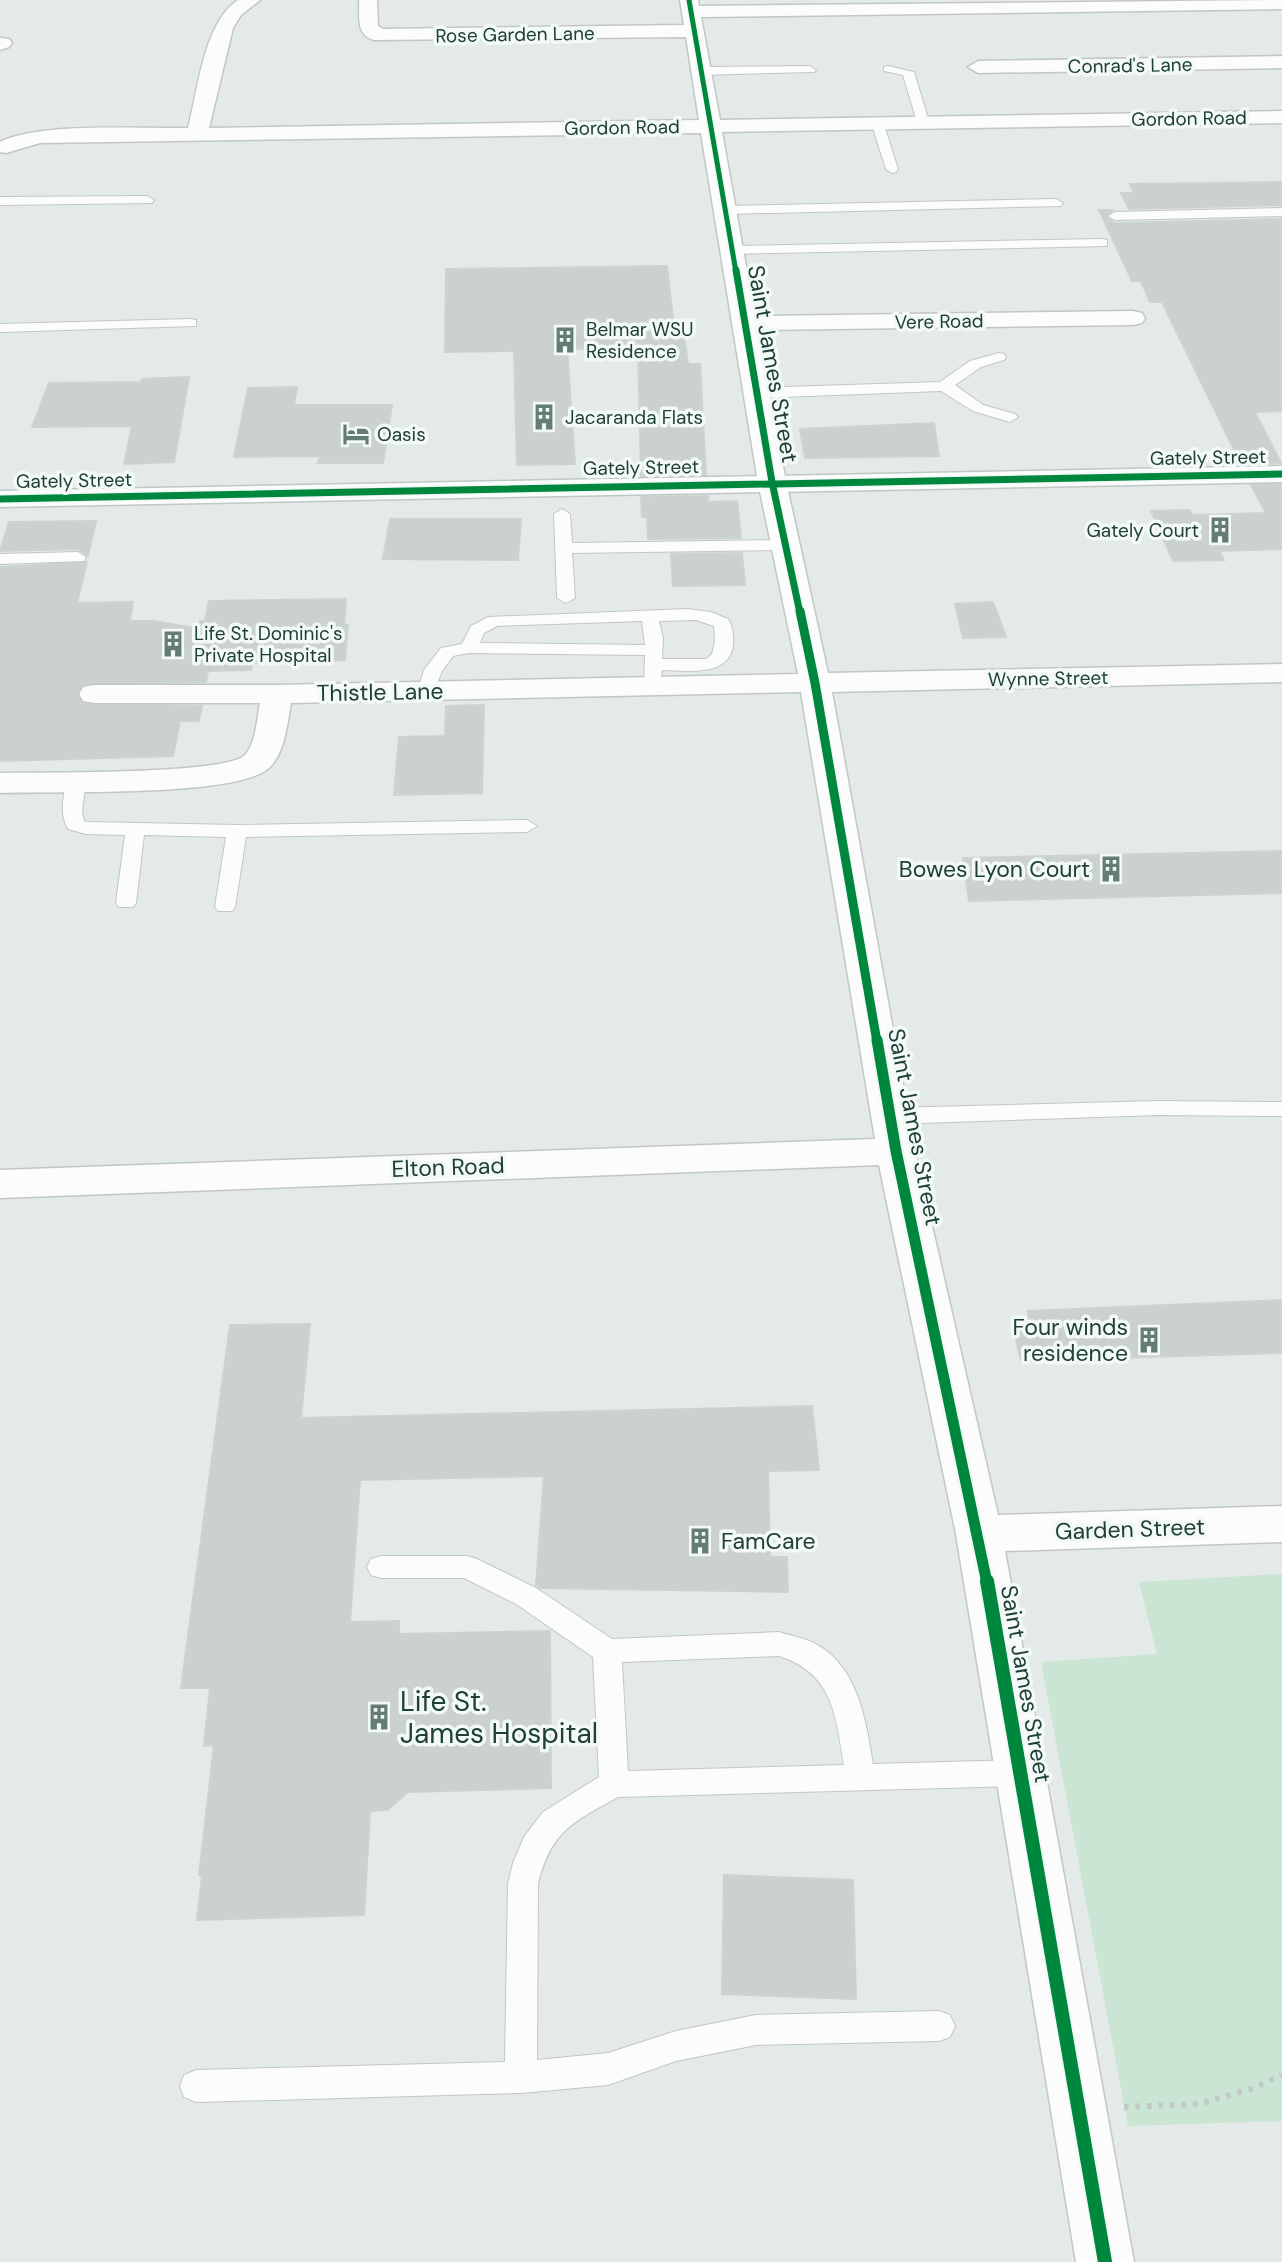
<svg xmlns="http://www.w3.org/2000/svg" width="1282" height="2262" font-family="'DM Sans',sans-serif">
<style>
.green{fill:#cbe5d4}
.building{fill:#cad1cf;stroke:#ccd3d0;stroke-width:2}
.lines{fill:none;stroke-linecap:round;stroke-linejoin:round}
.lane-casing{stroke:#c1c7c5;stroke-width:2}
.street-casing{stroke:#c1c7c5;stroke-width:3}
.secondary-casing{stroke:#bfc8c5;stroke-width:3}
.path{stroke:#c0cac8;stroke-width:6;stroke-dasharray:4.5 7;stroke-linecap:butt}
.lane{fill:#fbfcfb;fill-rule:evenodd}
.street{fill:#fbfcfb;fill-rule:evenodd}
.secondary{fill:#fbfcfb;fill-rule:evenodd}
.cycleway-far4-casing{stroke:#f2f9f6;stroke-width:8}
.cycleway-far3-casing{stroke:#f2f9f6;stroke-width:10}
.cycleway-far2-casing{stroke:#f2f9f6;stroke-width:12}
.cycleway-far1-casing{stroke:#f2f9f6;stroke-width:16}
.cycleway-casing{stroke:#f2f9f6;stroke-width:18}
.cycleway-far4{stroke:#00873e;stroke-width:5}
.cycleway-far3{stroke:#00873e;stroke-width:7}
.cycleway-far2{stroke:#00873e;stroke-width:9}
.cycleway-far1{stroke:#00873e;stroke-width:11}
.cycleway{stroke:#00873e;stroke-width:14}
.labels{text-anchor:middle;stroke-width:7;stroke-linejoin:round;paint-order:stroke}
.far-street-label{font-size:19px;fill:#1f4039;stroke:#f2f9f6}
.far-poi-label{font-size:19px;fill:#1f4039;stroke:#f2f9f6;text-anchor:start}
.street-label{font-size:23px;fill:#1f4039;stroke:#f2f9f6}
.poi-label{font-size:23px;fill:#1f4039;stroke:#f2f9f6;text-anchor:end}
.near-poi-label{font-size:28px;fill:#1f4039;stroke:#f2f9f6;text-anchor:start}
</style>
<rect width="100%" height="100%" fill="#e4eae7"/>
<!-- green -->
<polygon class="green" points="1282,1574 1282,2121 1128,2126 1041,1662 1157,1654 1139,1582"/>
<!-- building -->
<g class="building">
<polygon points="1282,182 1282,205 1129,209 1121,193 1134,193 1130,184"/>
<polygon points="1099,210 1113,210 1106,217 1115,223 1282,219 1282,411 1255,412 1281,463 1241,464 1162,302 1150,302 1141,281 1132,281"/>
<polygon points="667,266 674,329 683,329 688,364 700,364 706,475 641,476 638,348 567,349 575,464 517,465 514,351 445,352 446,269"/>
<polygon points="189,377 174,462 124,464 132,426 32,427 49,383 141,382 142,379"/>
<polygon points="297,387 294,405 392,405 383,463 318,463 320,456 234,457 248,388"/>
<polygon points="934,423 939,456 805,458 800,429"/>
<polygon points="1251,485 1282,485 1282,549 1219,551 1224,560 1173,561 1151,511 1190,510 1192,515 1266,513"/>
<polygon points="708,496 708,502 737,501 741,538 648,539 647,517 642,517 641,497"/>
<polygon points="390,519 521,519 518,560 383,559"/>
<polygon points="96,521 88,556 78,549 0,551 9,522"/>
<polygon points="742,553 745,585 673,586 671,554"/>
<polygon points="87,562 77,603 133,602 130,621 155,621 199,629 200,621 205,621 209,601 346,599 344,625 348,625 345,660 252,663 251,670 208,671 206,682 83,684 77,693 83,704 202,706 199,721 180,721 173,756 0,761 0,567"/>
<polygon points="993,602 1006,637 963,638 955,604"/>
<polygon points="484,705 482,793 394,795 399,737 445,736 446,706"/>
<polygon points="1282,851 1282,893 969,901 963,858"/>
<polygon points="1282,1300 1282,1353 1021,1361 1013,1326 1029,1327 1028,1311"/>
<polygon points="310,1324 301,1418 812,1406 819,1470 768,1471 770,1557 787,1557 788,1592 540,1588 536,1585 544,1476 360,1480 350,1622 399,1621 399,1634 550,1631 551,1788 408,1792 387,1810 370,1811 364,1915 197,1920 202,1875 199,1875 214,1745 204,1746 210,1688 181,1688 230,1325"/>
<polygon points="724,1875 853,1880 856,1999 722,1994"/>
</g>
<g class="lines">
<!-- lane casing -->
<g class="lane-casing">
<g id="lane">
<polygon points="810,66 816,70 814,72 700,75 694,71 700,67"/>
<polygon points="888,66 914,72 929,122 927,125 917,122 903,75 884,71 884,67"/>
<polygon points="877,118 883,122 898,169 896,172 892,173 886,169 871,122"/>
<polygon points="147,196 154,200 152,203 0,205 0,197"/>
<polygon points="1056,199 1063,203 1061,206 727,214 720,210 727,206"/>
<polygon points="1282,208 1282,216 1115,220 1108,216 1115,212"/>
<polygon points="1102,239 1107,240 1107,246 731,254 724,250 731,246"/>
<polygon points="191,319 196,320 196,326 0,332 0,324"/>
<polygon points="999,353 1004,354 1006,357 1004,360 981,367 955,385 983,405 1015,414 1018,417 1010,422 973,411 941,391 756,398 748,393 756,388 940,382 970,361"/>
<polygon points="562,509 570,514 572,543 785,540 793,545 785,550 572,553 575,598 566,603 557,598 554,514"/>
<polygon points="78,552 86,557 84,561 0,564 0,554"/>
<path d="M687,609l24,3 17,7c5,8 6,18 5,27 -5,32 -48,24 -71,24l-3,20h-12l-3,-4 1,-31 -176,-2 -16,3 -11,15 -9,23 -6,1 -9,-5 6,-20 17,-22 21,-4 9,-18 17,-9zM696,620l18,6 1,15 -3,13 -6,5h-44l1,-21 -4,-17zM642,621l3,24 -165,-2 4,-10 13,-7z"/>
<path d="M76,774l10,6 -4,32 2,9 3,1 150,3 290,-5 10,6 -10,6 -281,5 -11,70 -3,4h-14l-3,-4 11,-70 -82,-2 -8,68 -3,4h-14l-3,-4 9,-68 -39,-1 -18,-5c-9,-15 -4,-32 -2,-49z"/>
<polygon points="1158,1101 1282,1102 1282,1116 1158,1115 890,1124 882,1121 879,1116 882,1111 890,1108"/>
<path d="M381,1556h86l10,3 59,29 76,51 167,-7c12,4 26,6 37,12 42,23 50,77 57,120l148,-4 10,4 5,9 -5,9 -10,4 -403,11c-45,25 -67,34 -80,87l-1,176 71,-7 68,-22 80,-16 183,-4 11,4 5,11 -5,11 -11,4 -183,4 -80,16 -68,24 -87,8 -325,9 -12,-5 -4,-11 4,-11 12,-5 309,-8 3,-178 5,-21 11,-26 19,-25 56,-35 -6,-120 -77,-53 -52,-26h-83l-10,-3 -4,-8 4,-8zM779,1656c54,17 57,60 65,109l-216,6 -6,-109z"/>
</g>
</g>
<!-- street casing -->
<g class="street-casing">
<g id="street">
<path d="M238,0h22l-19,15 -8,13 -24,100 490,-8 -13,-83 -312,3c-19,-5 -14,-24 -15,-40h18l1,26 5,3 301,-4 -4,-25h18l1,6 583,-6v9l-581,8 19,103 562,-9v12l-560,9 33,184 378,-5 9,2 3,5 -3,5 -9,2 -375,5 28,152 42,191 454,-9v18l-450,10 83,459 83,364 284,-9v36l-277,9 129,711h-58l-120,-728 -77,-369 -879,33v-28l875,-31 -74,-447 -510,11c-4,21 -6,55 -26,68 -40,26 -211,20 -265,22v-20c37,-1 226,2 245,-18 11,-12 12,-37 15,-52h-166l-11,-2 -4,-7 4,-7 11,-2h183l521,-11 -40,-192 -57,-349 -661,10 -34,10 -6,-1v-10c40,-20 140,-13 188,-14 10,-38 16,-106 50,-128z"/>
<polygon points="0,38 9,39 12,43 9,47 0,50"/>
<polygon points="1282,56 1282,68 978,73 968,67 978,61"/>
</g>
</g>
<!-- secondary casing -->
<g class="secondary-casing">
<polygon id="secondary" points="1282,466 1282,482 0,507 0,491"/>
</g>
<!-- path -->
<polyline class="path" points="1124,2107 1199,2104 1251,2089 1282,2075"/>
<!-- lane -->
<use href="#lane" class="lane"/>
<!-- street -->
<use href="#street" class="street"/>
<!-- secondary -->
<use href="#secondary" class="secondary"/>
<!-- cycleway-far4 casing -->
<g class="cycleway-far4-casing">
<polyline id="cycleway-far4" points="689,0 736,272"/>
</g>
<!-- cycleway-far3 casing -->
<g class="cycleway-far3-casing">
<g id="cycleway-far3">
<polyline points="736,270 772,482 800,613"/>
<polyline points="0,499 1282,474"/>
</g>
</g>
<!-- cycleway-far2 casing -->
<g class="cycleway-far2-casing">
<polyline id="cycleway-far2" points="800,611 815,683 877,1042"/>
</g>
<!-- cycleway-far1 casing -->
<g class="cycleway-far1-casing">
<polyline id="cycleway-far1" points="877,1040 896,1151 987,1583"/>
</g>
<!-- cycleway casing -->
<g class="cycleway-casing">
<polyline id="cycleway" points="987,1581 1105,2262"/>
</g>
<!-- cycleway-far4 -->
<use href="#cycleway-far4" class="cycleway-far4"/>
<!-- cycleway-far3 -->
<use href="#cycleway-far3" class="cycleway-far3"/>
<!-- cycleway-far2 -->
<use href="#cycleway-far2" class="cycleway-far2"/>
<!-- cycleway-far1 -->
<use href="#cycleway-far1" class="cycleway-far1"/>
<!-- cycleway -->
<use href="#cycleway" class="cycleway"/>
</g>
<!-- icons -->
<defs>
<g id="building-bare" transform="scale(2.1)"><path d="M-4-6H4V6H1V3H-1V6H-4ZM-2.5-4.3h1.7v1.8h-1.7ZM.8-4.3h1.7v1.8H.8ZM-2.5-1h1.7V.8h-1.7ZM.8-1h1.7V.8H.8Z" fill="#647c76" stroke="#f2f9f6" stroke-width="2.5" paint-order="stroke"/></g>
<g id="hotel-bare" transform="scale(2.1)"><path d="M-6-4.5h1.5V1H6V5H4.5V3h-9V5H-6ZM-4 0a1.8 1.8 0 1 1 3.6 0ZM.5 0V-2.5h3Q6-2.5 6 0Z" fill="#647c76" stroke="#f2f9f6" stroke-width="2.5" paint-order="stroke"/></g>
</defs>
<g fill-rule="evenodd">
<use href="#building-bare" x="565" y="340"/>
<use href="#building-bare" x="544" y="417"/>
<use href="#hotel-bare" x="356" y="434"/>
<use href="#building-bare" x="1220" y="530"/>
<use href="#building-bare" x="173" y="644"/>
<use href="#building-bare" x="1111" y="869"/>
<use href="#building-bare" x="1149" y="1340"/>
<use href="#building-bare" x="700" y="1541"/>
<use href="#building-bare" x="379" y="1717"/>
</g>
<g class="labels">
<!-- far-street labels -->
<g class="far-street-label">
<text transform="translate(515 34) rotate(-1)" y="7">Rose Garden Lane</text>
<text transform="translate(1130 65) rotate(-1)" y="7">Conrad's Lane</text>
<text transform="translate(1189 118) rotate(-1)" y="7">Gordon Road</text>
<text transform="translate(622 127) rotate(-1)" y="7">Gordon Road</text>
<text transform="translate(939 321) rotate(-1)" y="7">Vere Road</text>
<text transform="translate(1208 457) rotate(-1)" y="7">Gately Street</text>
<text transform="translate(641 467) rotate(-1)" y="7">Gately Street</text>
<text transform="translate(74 480) rotate(-1)" y="7">Gately Street</text>
<text transform="translate(1048 678) rotate(-1)" y="7">Wynne Street</text>
</g>
<!-- far-poi labels -->
<g class="far-poi-label">
<text x="586" y="336">Belmar WSU<tspan x="586" dy="22">Residence</tspan></text>
<text x="565" y="424">Jacaranda Flats</text>
<text x="377" y="441">Oasis</text>
<text x="1199" y="537" text-anchor="end">Gately Court</text>
<text x="194" y="640">Life St. Dominic's<tspan x="194" dy="22">Private Hospital</tspan></text>
</g>
<!-- street labels -->
<g class="street-label">
<text transform="translate(773 364) rotate(80)" y="8">Saint James Street</text>
<text transform="translate(380 692) rotate(-1)" y="8">Thistle Lane</text>
<text transform="translate(915 1127) rotate(79)" y="8">Saint James Street</text>
<text transform="translate(448 1167) rotate(-2)" y="8">Elton Road</text>
<text transform="translate(1130 1529) rotate(-2)" y="8">Garden Street</text>
<text transform="translate(1026 1684) rotate(80)" y="8">Saint James Street</text>
</g>
<!-- poi labels -->
<g class="poi-label">
<text x="1090" y="877">Bowes Lyon Court</text>
<text x="1128" y="1335">Four winds<tspan x="1128" dy="26">residence</tspan></text>
<text x="721" y="1549" text-anchor="start">FamCare</text>
</g>
<!-- near-poi labels -->
<g class="near-poi-label">
<text x="400" y="1711">Life St.<tspan x="400" dy="32">James Hospital</tspan></text>
</g>
</g>
</svg>
